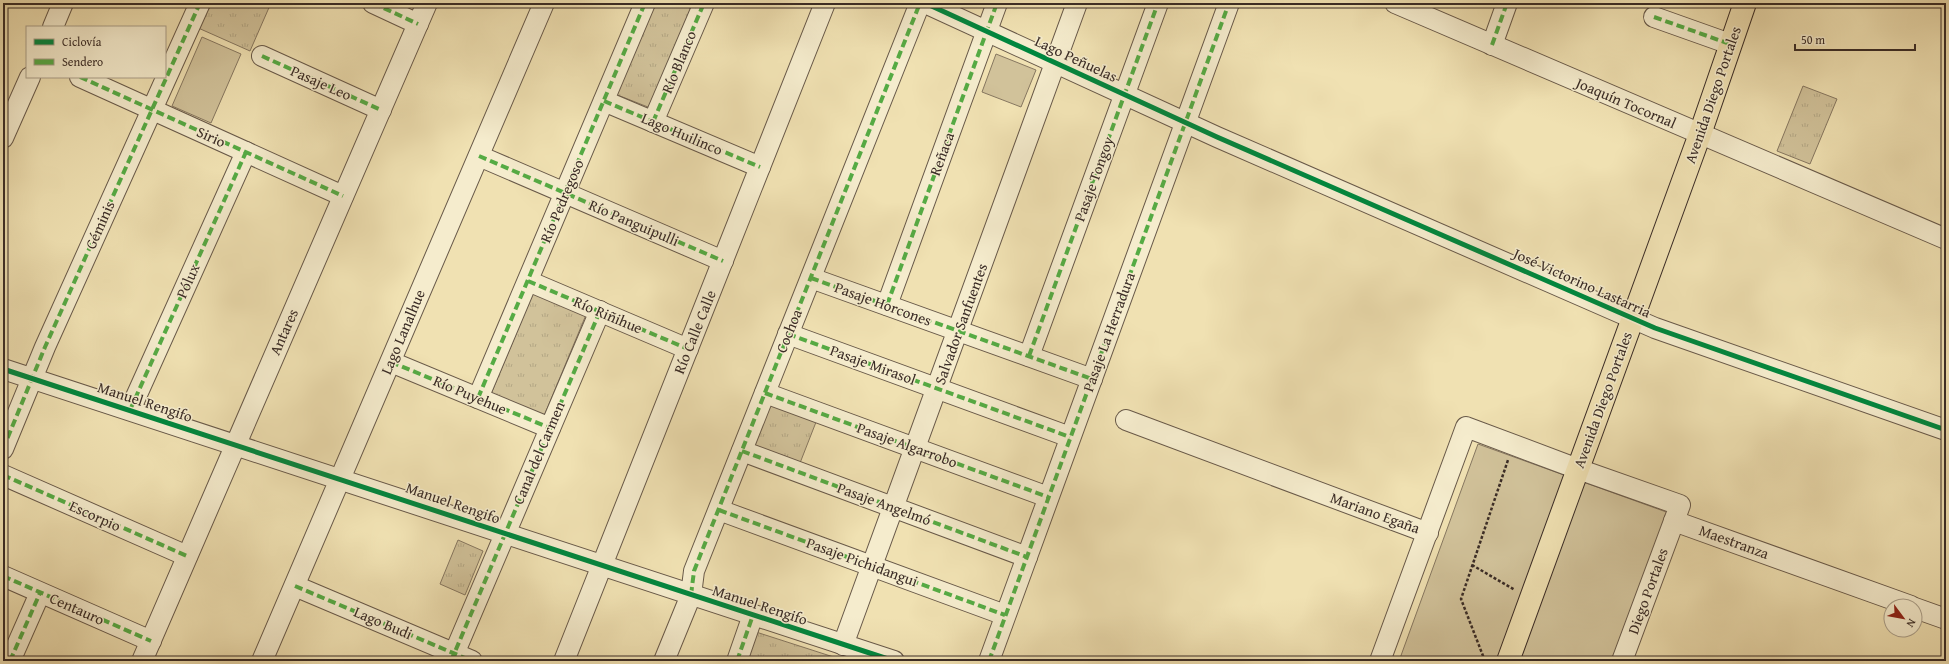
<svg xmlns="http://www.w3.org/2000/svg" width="1949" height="664" font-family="'Gentium Book Plus',serif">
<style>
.grass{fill:url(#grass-tufts);stroke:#867760}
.park{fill:#d1c29a;stroke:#867760}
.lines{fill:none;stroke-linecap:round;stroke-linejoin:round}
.minor-casing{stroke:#685949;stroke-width:22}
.major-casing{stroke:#3a2c26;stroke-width:24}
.path{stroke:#3a2c26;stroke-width:2.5;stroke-dasharray:3 2;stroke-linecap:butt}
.minor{stroke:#f5eccd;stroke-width:20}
.major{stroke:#f0e1b2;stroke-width:22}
.quiet{stroke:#55ab44;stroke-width:4;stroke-dasharray:8 4;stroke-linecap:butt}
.cycleway-casing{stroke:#f5eccd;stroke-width:8}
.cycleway{stroke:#00873e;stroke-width:5}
.labels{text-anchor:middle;stroke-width:3;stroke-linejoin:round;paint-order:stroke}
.street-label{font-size:15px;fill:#3a2c26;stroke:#f5eccd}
</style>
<defs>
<pattern id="grass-tufts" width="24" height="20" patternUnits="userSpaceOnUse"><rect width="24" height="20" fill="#d1c29a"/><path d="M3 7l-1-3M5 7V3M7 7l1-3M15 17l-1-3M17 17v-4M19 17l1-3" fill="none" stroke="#b4a785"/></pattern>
</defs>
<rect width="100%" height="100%" fill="#f0e1b2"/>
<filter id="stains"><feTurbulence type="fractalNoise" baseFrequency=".005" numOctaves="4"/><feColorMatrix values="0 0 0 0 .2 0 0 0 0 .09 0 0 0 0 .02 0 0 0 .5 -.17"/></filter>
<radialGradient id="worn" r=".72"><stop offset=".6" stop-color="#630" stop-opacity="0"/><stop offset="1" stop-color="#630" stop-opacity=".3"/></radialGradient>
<!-- grass -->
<g class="grass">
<polygon points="206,3 271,3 250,51 196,27"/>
<polygon points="654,3 680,3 695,11 653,109 615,94"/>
<polygon points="1803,86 1837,99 1810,164 1777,151"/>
<polygon points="535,288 588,310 544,416 491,394"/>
<polygon points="768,399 818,417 800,463 751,445"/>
<polygon points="458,540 483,551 465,595 440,584"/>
<polygon points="756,632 846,661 747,661"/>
</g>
<!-- park -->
<g class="park">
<polygon points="202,37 241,54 211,123 172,106"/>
<polygon points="996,54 1036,70 1021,107 982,92"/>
<polygon points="1478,444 1669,513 1615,661 1399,661"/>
</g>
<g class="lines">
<!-- minor casing -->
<g class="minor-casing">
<g id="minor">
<polyline points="373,3 418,24"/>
<polyline points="925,3 1217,137 1655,328 1946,430"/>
<polyline points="1395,3 1946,239"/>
<polyline points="1654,17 1730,44"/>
<polyline points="53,27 63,3"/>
<polyline points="1492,45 1507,3"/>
<polyline points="262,56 381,110"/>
<polyline points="80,77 343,196"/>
<polyline points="604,101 760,167"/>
<polyline points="653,122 704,3"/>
<polyline points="3,138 30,77"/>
<polyline points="479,156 723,261"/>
<polyline points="811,278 1092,379"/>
<polyline points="528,281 688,349"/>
<polyline points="887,305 997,3"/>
<polyline points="788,334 1070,437"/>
<polyline points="1029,356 1158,3"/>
<polyline points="391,362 550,428"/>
<polyline points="3,369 894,661"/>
<polyline points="765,393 1048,497"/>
<polyline points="478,398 645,3"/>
<polyline points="130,410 246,152"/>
<polyline points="1126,420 1428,533"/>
<polyline points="3,449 45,347 200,3"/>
<polyline points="742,451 1027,557"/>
<polyline points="3,475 187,556"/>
<polyline points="719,510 1005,615"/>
<polyline points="1674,521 1911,606"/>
<polyline points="3,576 151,641"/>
<polyline points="295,586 472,661"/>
<polyline points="1915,608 1946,619"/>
<polyline points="843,645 1077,3"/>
<polyline points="10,661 40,593"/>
<polyline points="142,661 427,3"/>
<polyline points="262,661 544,3"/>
<polyline points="451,661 600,311"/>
<polyline points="564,661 825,3"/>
<polyline points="664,661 691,595 694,571 920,3"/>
<polyline points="737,661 753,615"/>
<polyline points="989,661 1229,3"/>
<polyline points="1380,661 1466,427 1578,469 1680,505 1622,661"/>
</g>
</g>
<!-- major casing -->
<g class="major-casing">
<polyline id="major" points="1508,661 1700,134 1745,3"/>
</g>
<!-- path -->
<g class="path">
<polyline points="1472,565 1515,590"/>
<polyline points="1485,661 1461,599 1508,460"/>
</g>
<!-- minor -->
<use href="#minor" class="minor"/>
<!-- major -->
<use href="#major" class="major"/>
<!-- quiet -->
<g class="quiet">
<polyline points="373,3 418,24"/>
<polyline points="689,3 702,9"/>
<polyline points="1654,17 1730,44"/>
<polyline points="1492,45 1507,3"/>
<polyline points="262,56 381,110"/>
<polyline points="80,77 343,196"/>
<polyline points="604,101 760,167"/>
<polyline points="653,122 704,3"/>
<polyline points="479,156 723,261"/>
<polyline points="811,278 1092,379"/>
<polyline points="528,281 688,349"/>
<polyline points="887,305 997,3"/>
<polyline points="788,334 1070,437"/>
<polyline points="1029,356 1158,3"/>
<polyline points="391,362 550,428"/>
<polyline points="765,393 1048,497"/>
<polyline points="478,398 645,3"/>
<polyline points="130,410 246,152"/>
<polyline points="3,449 45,347 200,3"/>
<polyline points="742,451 1027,557"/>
<polyline points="3,475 187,556"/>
<polyline points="719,510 1005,615"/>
<polyline points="3,576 151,641"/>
<polyline points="295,586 472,661"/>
<polyline points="691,595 694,571 920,3"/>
<polyline points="10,661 40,593"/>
<polyline points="451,661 600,311"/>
<polyline points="737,661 753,615"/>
<polyline points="989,661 1229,3"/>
</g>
<!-- cycleway casing -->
<g class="cycleway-casing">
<g id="cycleway">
<polyline points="925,3 1217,137 1655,328 1946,430"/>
<polyline points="3,369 894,661"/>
</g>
</g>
<!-- cycleway -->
<use href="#cycleway" class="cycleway"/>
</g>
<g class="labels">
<!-- street labels -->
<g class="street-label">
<text transform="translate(1076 59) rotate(25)" y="5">Lago Peñuelas</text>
<text transform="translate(679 62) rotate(-67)" y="5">Río Blanco</text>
<text transform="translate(321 83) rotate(24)" y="5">Pasaje Leo</text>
<text transform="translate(1713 95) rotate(-71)" y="5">Avenida Diego Portales</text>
<text transform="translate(1626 103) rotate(23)" y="5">Joaquín Tocornal</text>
<text transform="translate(682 134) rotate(23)" y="5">Lago Huilinco</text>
<text transform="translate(211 137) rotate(24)" y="5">Sirio</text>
<text transform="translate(942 154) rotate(-70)" y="5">Reñaca</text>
<text transform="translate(1094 179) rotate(-70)" y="5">Pasaje Tongoy</text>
<text transform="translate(562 201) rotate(-67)" y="5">Río Pedregoso</text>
<text transform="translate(634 223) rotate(23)" y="5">Río Panguipulli</text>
<text transform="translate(100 225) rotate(-66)" y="5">Géminis</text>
<text transform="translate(188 281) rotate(-66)" y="5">Pólux</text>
<text transform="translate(1582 283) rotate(24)" y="5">José Victorino Lastarria</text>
<text transform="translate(883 304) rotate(20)" y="5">Pasaje Horcones</text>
<text transform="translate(608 315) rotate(23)" y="5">Río Riñihue</text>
<text transform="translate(961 324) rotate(-70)" y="5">Salvador Sanfuentes</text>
<text transform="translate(789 331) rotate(-68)" y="5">Cochoa</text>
<text transform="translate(284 332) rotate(-66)" y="5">Antares</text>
<text transform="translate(403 332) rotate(-67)" y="5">Lago Lanalhue</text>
<text transform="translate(695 332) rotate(-68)" y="5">Río Calle Calle</text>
<text transform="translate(1109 332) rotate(-70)" y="5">Pasaje La Herradura</text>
<text transform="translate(873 365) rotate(20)" y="5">Pasaje Mirasol</text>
<text transform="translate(470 395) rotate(23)" y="5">Río Puyehue</text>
<text transform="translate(1603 400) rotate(-70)" y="5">Avenida Diego Portales</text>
<text transform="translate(145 402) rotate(18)" y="5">Manuel Rengifo</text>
<text transform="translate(907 445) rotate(20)" y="5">Pasaje Algarrobo</text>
<text transform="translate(539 453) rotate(-67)" y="5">Canal del Carmen</text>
<text transform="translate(453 503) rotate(19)" y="5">Manuel Rengifo</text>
<text transform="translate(884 504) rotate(20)" y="5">Pasaje Angelmó</text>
<text transform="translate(1375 513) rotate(20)" y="5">Mariano Egaña</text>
<text transform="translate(95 516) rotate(24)" y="5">Escorpio</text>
<text transform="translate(1734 542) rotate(20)" y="5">Maestranza</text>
<text transform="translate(862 562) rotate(20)" y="5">Pasaje Pichidangui</text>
<text transform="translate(1648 591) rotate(-70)" y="5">Diego Portales</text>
<text transform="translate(760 605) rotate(18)" y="5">Manuel Rengifo</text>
<text transform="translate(77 609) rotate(24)" y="5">Centauro</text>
<text transform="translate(383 623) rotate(23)" y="5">Lago Budi</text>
</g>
</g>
<!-- margin -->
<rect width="1949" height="664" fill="none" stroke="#f0e1b2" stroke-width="16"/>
<rect x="4" y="4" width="1941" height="656" fill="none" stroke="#3a2c26" stroke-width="2"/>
<rect x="8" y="8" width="1933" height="648" fill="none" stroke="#3a2c26"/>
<!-- legend -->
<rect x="26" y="26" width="140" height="52" fill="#f5eccd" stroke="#aa9f8a"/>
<rect x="34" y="39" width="20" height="6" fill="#00873e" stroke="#aa9f8a"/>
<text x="62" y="46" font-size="12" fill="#3a2c26">Ciclovía</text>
<rect x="34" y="59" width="20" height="6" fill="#55ab44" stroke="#aa9f8a"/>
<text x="62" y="66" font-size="12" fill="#3a2c26">Sendero</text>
<!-- north arrow -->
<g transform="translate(1903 618) rotate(122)"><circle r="19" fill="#f5eccd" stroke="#aa9f8a"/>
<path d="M0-3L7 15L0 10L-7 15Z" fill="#8f2418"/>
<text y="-6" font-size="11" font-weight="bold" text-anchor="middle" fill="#3a2c26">N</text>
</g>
<!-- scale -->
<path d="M1795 44v6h120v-6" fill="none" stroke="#3a2c26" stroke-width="2"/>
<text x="1801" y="44" font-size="12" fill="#3a2c26" stroke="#f5eccd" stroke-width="3" paint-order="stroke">50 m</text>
<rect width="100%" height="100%" filter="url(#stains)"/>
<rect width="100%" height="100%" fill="url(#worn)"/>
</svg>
